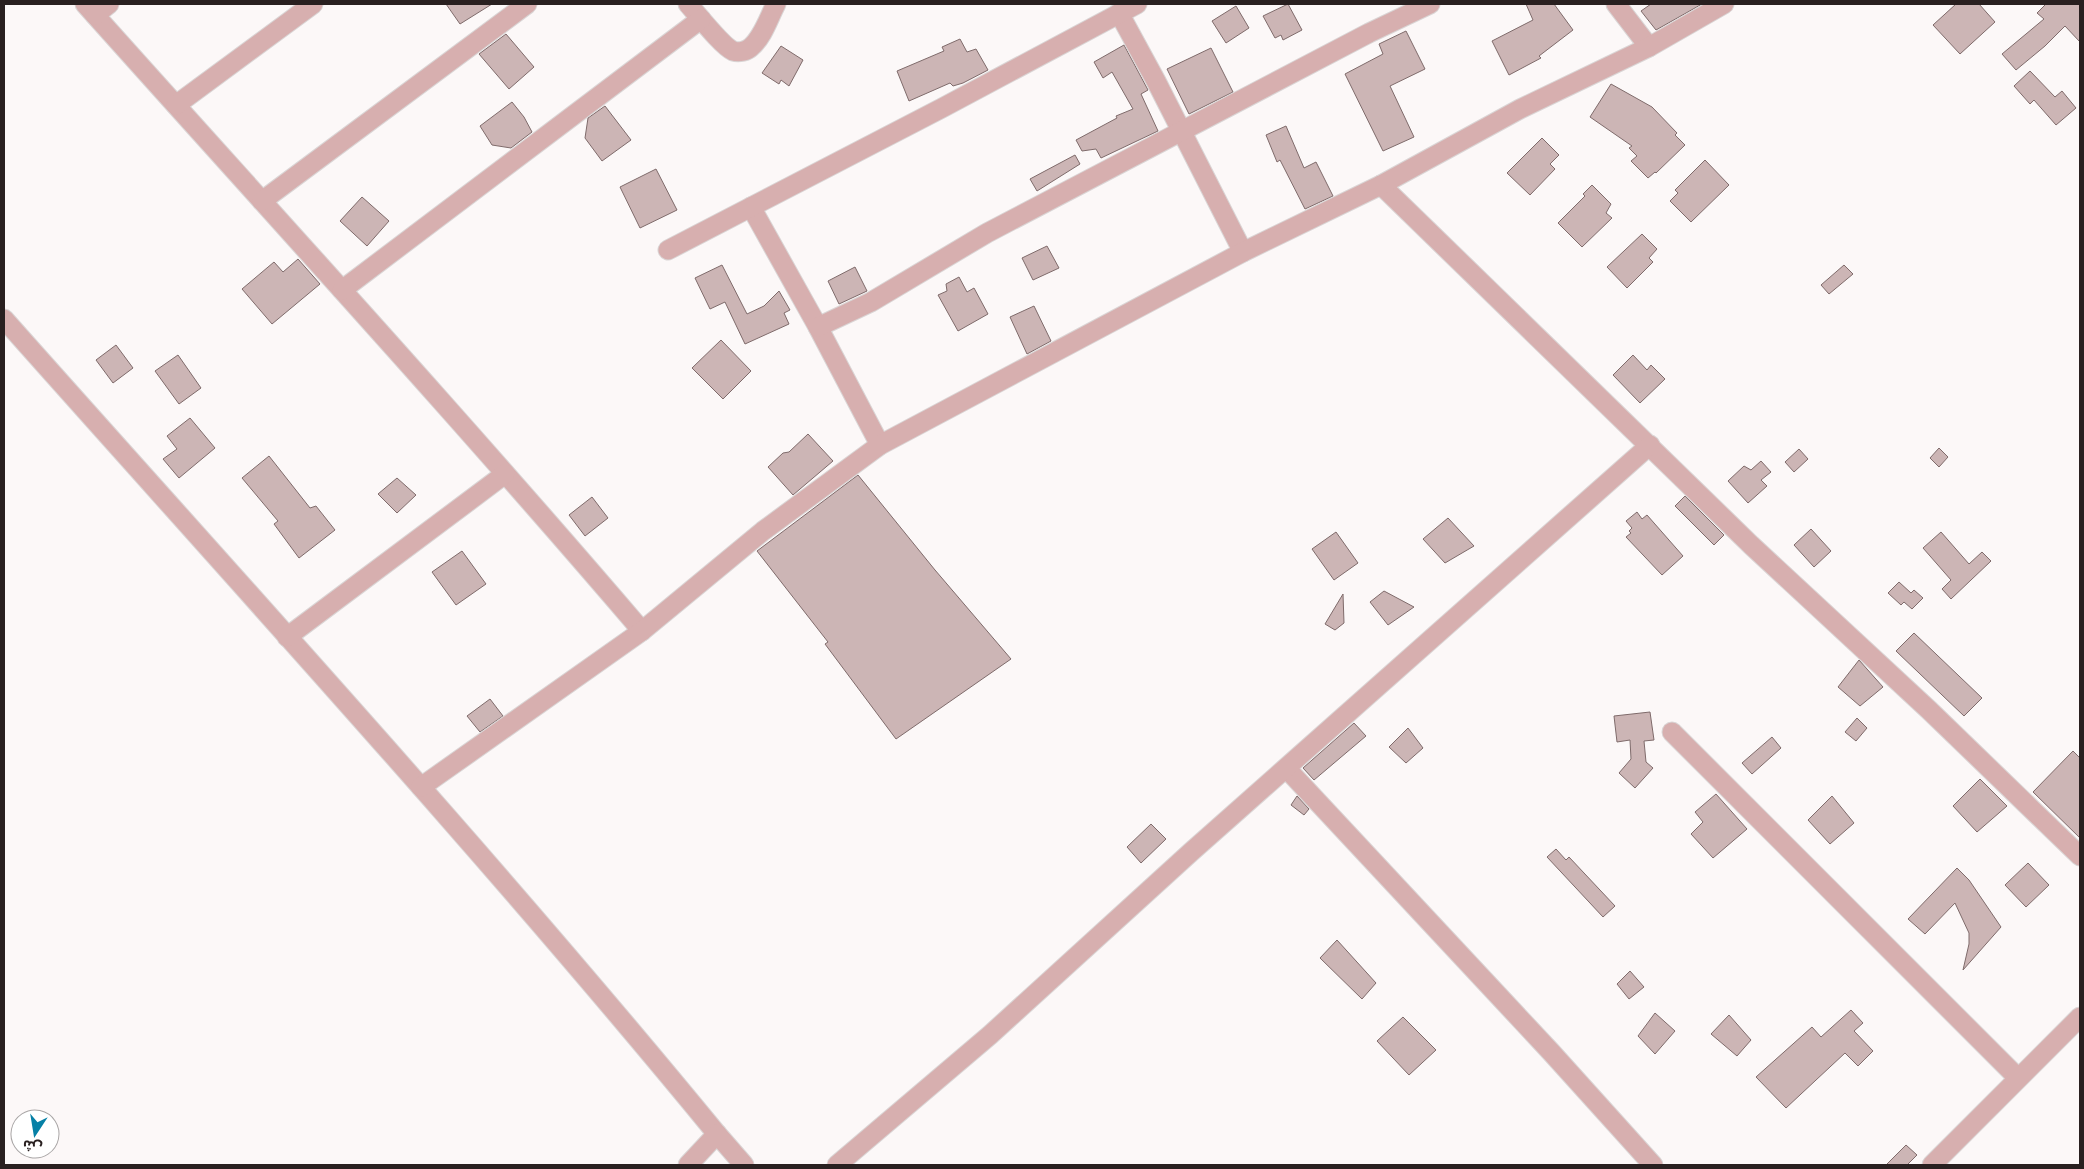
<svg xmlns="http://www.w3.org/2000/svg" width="2084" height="1169" font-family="'Asap Condensed','Noto Sans Arabic',sans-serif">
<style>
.building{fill:#ccb5b5;stroke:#7f6b6b}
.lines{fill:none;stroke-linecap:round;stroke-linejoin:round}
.minor-casing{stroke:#dad5d5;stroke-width:21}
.minor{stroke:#d7afaf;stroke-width:19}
</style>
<rect width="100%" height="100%" fill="#fcf8f8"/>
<!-- building -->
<g class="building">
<polygon points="446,4 492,4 460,24"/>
<polygon points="1288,4 1302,30 1283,40 1281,35 1275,38 1263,16"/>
<polygon points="1526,4 1554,4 1573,30 1539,56 1541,58 1509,75 1492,41 1533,20"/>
<polygon points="1651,4 1702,4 1656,30 1641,11"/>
<polygon points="1956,4 1979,4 1995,22 1960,54 1933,25"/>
<polygon points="2046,4 2080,4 2080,42 2065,26 2045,46 2016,70 2002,54 2044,19 2037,13"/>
<polygon points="1236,6 1249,28 1226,43 1212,21"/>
<polygon points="1406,31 1425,69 1390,86 1414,137 1383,151 1345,74 1383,54 1379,44"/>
<polygon points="506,34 534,67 509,89 479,54"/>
<polygon points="960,39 967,52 976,49 988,70 963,83 953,86 950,83 909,101 897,71 944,51 942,47"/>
<polygon points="1124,45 1148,90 1141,94 1158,131 1101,158 1096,149 1082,151 1076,140 1117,118 1116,116 1133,109 1112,72 1103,78 1094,62"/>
<polygon points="781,46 803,60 789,86 781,80 779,84 762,73"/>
<polygon points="1211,48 1233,92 1189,114 1167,69"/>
<polygon points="2030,71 2055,97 2062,91 2076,108 2056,125 2034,100 2030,104 2014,86"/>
<polygon points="1611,84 1652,107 1677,133 1675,135 1685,145 1656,173 1655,172 1648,178 1631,161 1637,156 1629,148 1632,146 1590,117"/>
<polygon points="512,102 524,117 532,132 511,148 492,145 480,126"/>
<polygon points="605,106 631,140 602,161 585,138 588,118"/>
<polygon points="1286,126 1304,168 1316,162 1333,196 1305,209 1280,160 1277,162 1266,135"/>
<polygon points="1542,138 1559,155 1550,164 1555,169 1530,195 1507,173"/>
<polygon points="1075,155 1080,164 1037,191 1030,179"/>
<polygon points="1705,160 1729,185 1691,222 1670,201 1678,193 1675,190"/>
<polygon points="656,169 677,210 640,228 620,187"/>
<polygon points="1592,185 1611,204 1606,213 1612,218 1582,247 1558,223 1585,196 1583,194"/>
<polygon points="362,197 389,221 367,246 340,221"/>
<polygon points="1642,234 1657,249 1649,258 1653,262 1627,288 1607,267"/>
<polygon points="1047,246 1059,268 1033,280 1022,258"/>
<polygon points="298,259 320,284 272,324 242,289 274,262 283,272"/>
<polygon points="722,265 747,314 764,306 779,291 790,310 784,313 789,324 745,344 725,302 710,309 695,278"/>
<polygon points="1844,265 1853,274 1829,294 1821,285"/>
<polygon points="855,267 867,291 839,304 828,281"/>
<polygon points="959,277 967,292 974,288 988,314 958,331 938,295 947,291 946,284"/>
<polygon points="1034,306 1051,341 1027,354 1010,317"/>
<polygon points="721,340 751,371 723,399 692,368"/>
<polygon points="116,345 133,368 113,383 96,360"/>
<polygon points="178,355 201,388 179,404 155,371"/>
<polygon points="1633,355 1647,370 1651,365 1665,379 1640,403 1613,375"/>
<polygon points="190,418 215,448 179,478 163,459 177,449 167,436"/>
<polygon points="808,434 833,461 793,495 768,467 783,453 789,452"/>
<polygon points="1939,448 1948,457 1939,467 1930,458"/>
<polygon points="1799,449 1808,459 1794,472 1785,462"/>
<polygon points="269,456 310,508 316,506 335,530 299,558 274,524 278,521 242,478"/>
<polygon points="1761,461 1771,472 1761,480 1767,486 1748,503 1728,481 1744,466 1751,470"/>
<polygon points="858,475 935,570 1011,659 896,739 825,644 828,642 757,551"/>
<polygon points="397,478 416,495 397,513 378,494"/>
<polygon points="1685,496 1724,535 1714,545 1675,506"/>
<polygon points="592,497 608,518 585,536 569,515"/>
<polygon points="1637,512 1642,519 1647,515 1683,556 1662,575 1626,537 1631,533 1629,531 1632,528 1626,521"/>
<polygon points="1448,518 1474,546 1445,563 1423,539"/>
<polygon points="1811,529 1831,551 1814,567 1794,545"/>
<polygon points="1336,532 1358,563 1334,580 1312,549"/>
<polygon points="1941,532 1969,564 1982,552 1991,561 1951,599 1942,589 1951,580 1923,548"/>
<polygon points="462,551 486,584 456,605 432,572"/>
<polygon points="1899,582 1911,593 1914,590 1923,598 1912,609 1904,602 1901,605 1888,593"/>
<polygon points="1384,591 1414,607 1388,625 1370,602"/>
<polygon points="1343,594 1344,623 1335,630 1325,624"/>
<polygon points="1914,633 1982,698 1964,716 1896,651"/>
<polygon points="1859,660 1883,687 1860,706 1838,687"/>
<polygon points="490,699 503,716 480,732 467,716"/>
<polygon points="1650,712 1654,740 1644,741 1646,762 1653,768 1635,788 1619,773 1631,759 1630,740 1617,742 1614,716"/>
<polygon points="1857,718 1867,728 1856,741 1845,732"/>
<polygon points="1354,723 1366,736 1314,780 1303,768"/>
<polygon points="1408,728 1423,748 1406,763 1389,747"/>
<polygon points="1772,737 1781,748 1752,774 1742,763"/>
<polygon points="2073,751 2080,758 2080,838 2033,792"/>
<polygon points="1980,779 2007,806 1977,832 1953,806"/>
<polygon points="1716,794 1747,829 1713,858 1691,834 1703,822 1695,812"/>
<polygon points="1297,796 1309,809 1304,815 1291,805"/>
<polygon points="1832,796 1854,823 1830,844 1808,820"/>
<polygon points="1151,824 1166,839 1141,863 1127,847"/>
<polygon points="1556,849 1566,860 1569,857 1615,906 1603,917 1547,857"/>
<polygon points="2028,863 2049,885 2026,907 2005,885"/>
<polygon points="1957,868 1969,880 2001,927 1963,970 1969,944 1969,933 1955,903 1925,934 1908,919"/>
<polygon points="1337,940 1376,983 1362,999 1320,958"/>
<polygon points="1630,971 1644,987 1629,999 1617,984"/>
<polygon points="1851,1010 1863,1023 1854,1031 1873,1051 1858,1066 1845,1053 1786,1108 1756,1077 1812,1027 1821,1037"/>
<polygon points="1655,1013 1675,1031 1655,1054 1638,1036"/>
<polygon points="1729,1015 1751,1040 1737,1056 1711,1034"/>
<polygon points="1403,1017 1436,1050 1409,1075 1377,1041"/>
<polygon points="1906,1145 1917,1155 1907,1165 1886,1165"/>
</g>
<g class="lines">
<!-- minor casing -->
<g class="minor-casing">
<g id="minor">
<path d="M85,4c186,208 375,414 557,627"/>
<path d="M688,4c10,11 34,42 45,47 6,2 14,0 18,-4 12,-10 18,-30 25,-43"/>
<polyline points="1616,4 1649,47"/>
<polyline points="1119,13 1156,81 1243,252"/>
<polyline points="95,15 109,4"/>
<polyline points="176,105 313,4"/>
<polyline points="1381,185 1751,545 1929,710 2080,856"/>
<polyline points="262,201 527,4"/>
<polyline points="751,207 818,327 880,445"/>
<polyline points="668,250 942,108 1137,4"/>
<polyline points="342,290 701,19"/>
<path d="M4,319c240,270 484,536 713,815"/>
<polyline points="818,327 871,302 987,233 1369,33 1430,4"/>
<polyline points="287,637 505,474"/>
<polyline points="1672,732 2018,1078"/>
<polyline points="1287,769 1551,1052 1653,1165"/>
<polyline points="421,787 642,631 763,531 880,445 1243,252 1381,185 1520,109 1649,47 1724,4"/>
<polyline points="688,1165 717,1134 744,1165"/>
<polyline points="837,1165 990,1035 1191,852 1650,445"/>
<polyline points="1932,1165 2080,1017"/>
</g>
</g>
<!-- minor -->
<use href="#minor" class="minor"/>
</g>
<!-- border -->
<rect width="2084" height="1169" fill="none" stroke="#292020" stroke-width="10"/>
<!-- north arrow -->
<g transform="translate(35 1134) rotate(192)"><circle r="24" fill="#ffffff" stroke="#a9a6a6"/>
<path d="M0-4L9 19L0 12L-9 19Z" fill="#0680a6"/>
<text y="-8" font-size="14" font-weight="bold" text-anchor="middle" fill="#292020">ش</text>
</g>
</svg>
